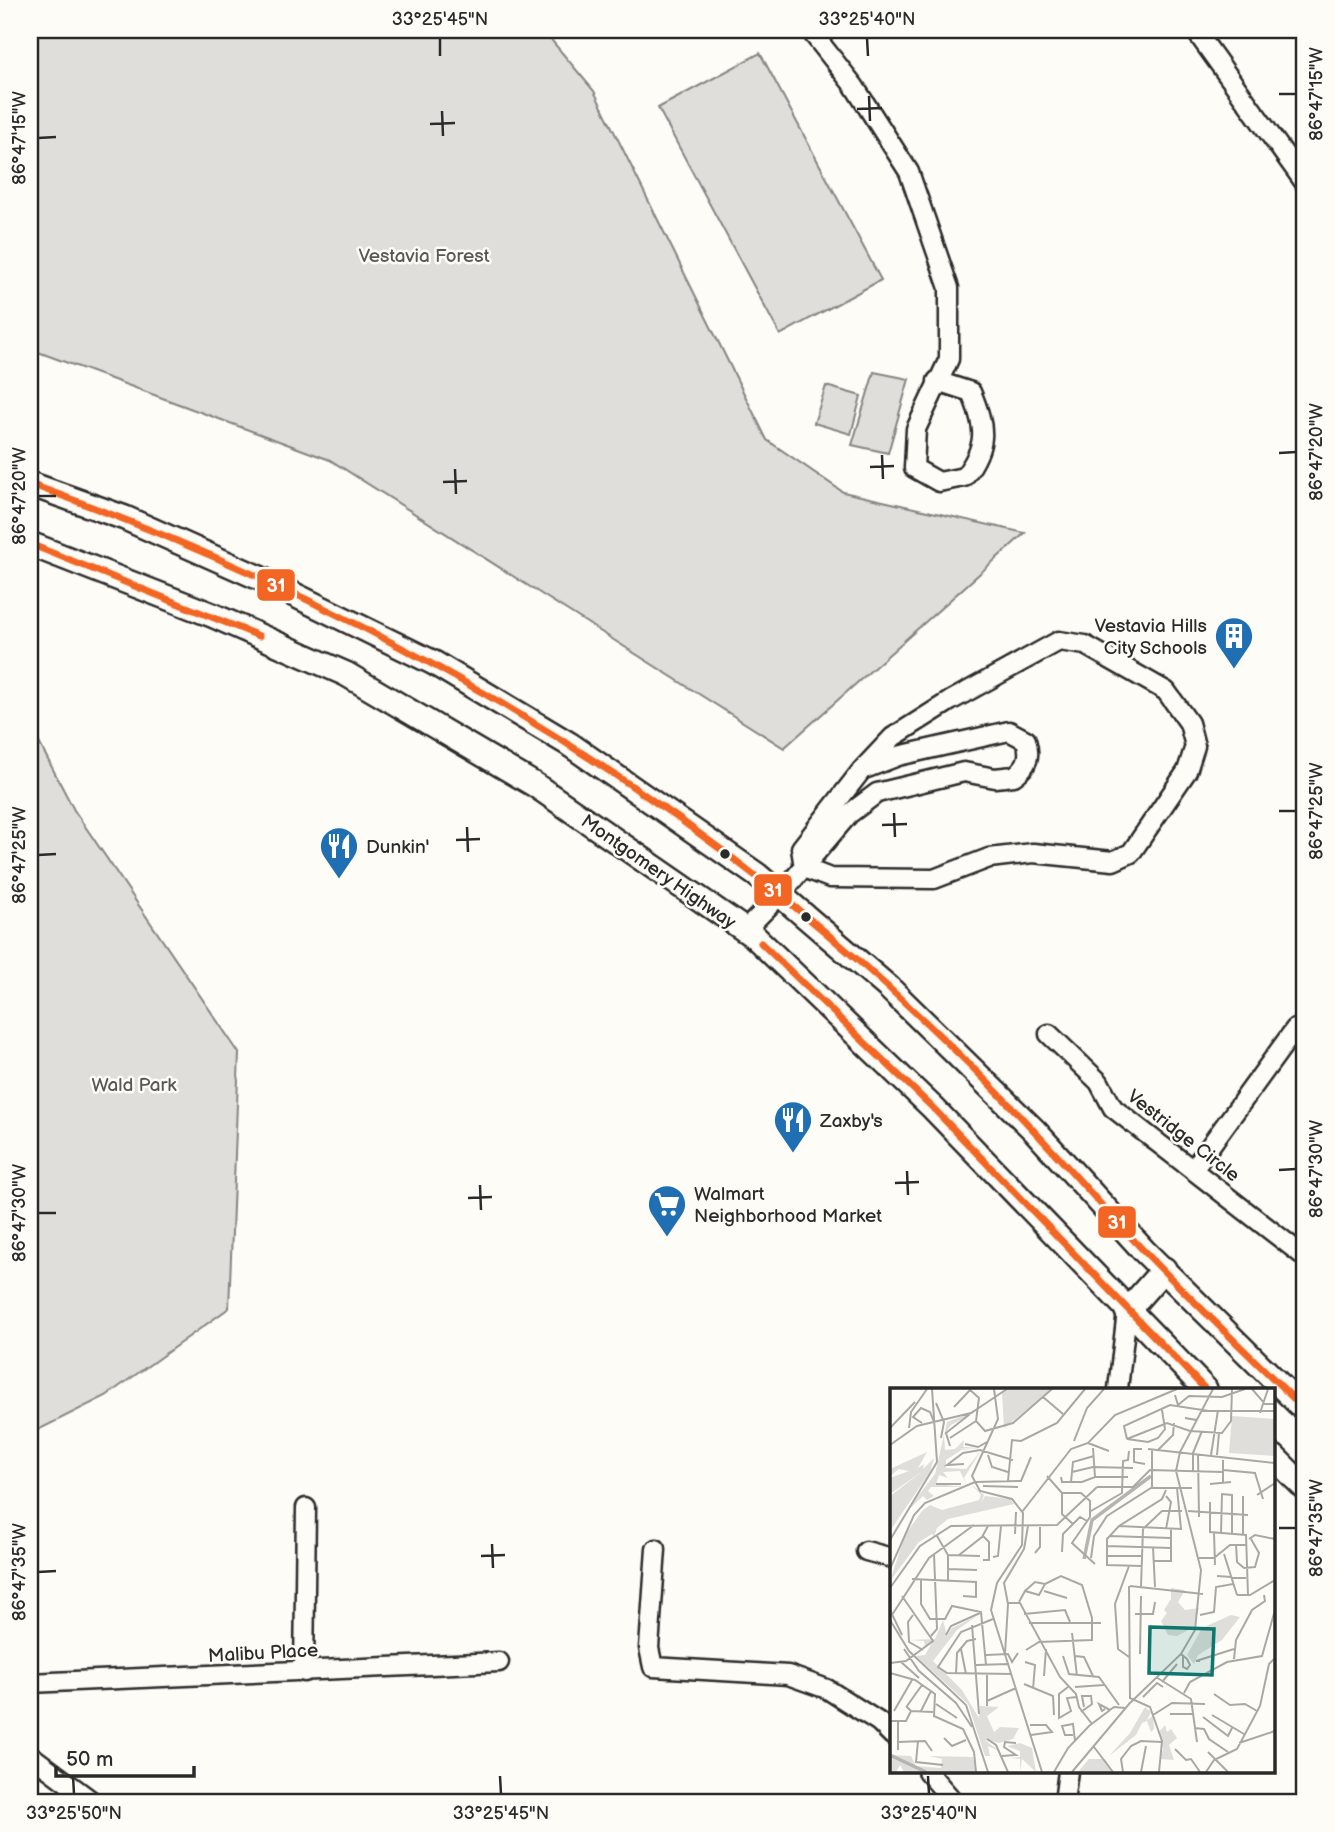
<svg xmlns="http://www.w3.org/2000/svg" width="1335" height="1832" font-family="'Balsamiq Sans',sans-serif">
<style>
.green{fill:#dfdeda;stroke:#858482;stroke-width:2}
.lines{fill:none;stroke-linecap:round;stroke-linejoin:round}
.minor-casing{stroke:#2b2b2b;stroke-width:23}
.major-casing{stroke:#2b2b2b;stroke-width:28}
.minor{stroke:#fdfcf7;stroke-width:18}
.major{stroke:#fdfcf7;stroke-width:23}
.bus-1-casing{stroke:#fdfcf7;stroke-width:12}
.bus-1{stroke:#f26522;stroke-width:7}
.ticks{fill:none;stroke:#2b2b2b;stroke-width:2.5}
.bus-dot{fill:#2b2b2b;stroke:#fdfcf7;stroke-width:2.5}
.labels{text-anchor:middle;stroke-width:5;stroke-linejoin:round;paint-order:stroke}
.park-label{font-size:19px;fill:#585857;stroke:#fdfcf7}
.poi-label{font-size:19px;fill:#2b2b2b;stroke:#fdfcf7;text-anchor:start}
.street-label{font-size:19px;fill:#2b2b2b;stroke:#fdfcf7}
.inset-river{fill:none;stroke:#b5b4b1;stroke-width:3.5}
.inset-road{fill:none;stroke:#a9a8a5;stroke-width:2}
.view{fill:#0f766e;fill-opacity:0.15;stroke:#0f766e;stroke-width:3.5}
.inset-edge{fill:none;stroke:#2b2b2b;stroke-width:3.5}
.line-badge{stroke:#fdfcf7;stroke-width:2.5}
.badge-label{font-size:19px;text-anchor:middle;font-weight:bold;fill:#fff}
.neatline{fill:none;stroke:#2b2b2b;stroke-width:2.5}
.ticks-label{font-size:18px;text-anchor:middle;fill:#2b2b2b}
</style>
<rect width="100%" height="100%" fill="#fdfcf7"/>
<filter id="ink" filterUnits="userSpaceOnUse"><feTurbulence type="fractalNoise" baseFrequency=".0143" numOctaves="2"/><feDisplacementMap in="SourceGraphic" scale="14" xChannelSelector="R" yChannelSelector="G"/><feConvolveMatrix kernelMatrix="1 2 1 2 8 2 1 2 1" color-interpolation-filters="sRGB"/></filter>
<g filter="url(#ink)">
<!-- green -->
<g class="green">
<polygon points="30,30 543,30 594,91 767,440 843,492 1025,533 784,748 330,460 30,349"/>
<polygon points="760,53 881,280 780,335 658,108"/>
<polygon points="874,372 909,379 888,453 852,445"/>
<polygon points="826,386 861,396 851,434 814,423"/>
<polygon points="30,725 74,810 239,1053 229,1308 106,1396 30,1434"/>
</g>
<g class="lines">
<!-- minor casing -->
<g class="minor-casing">
<g id="minor">
<path d="M810,30l44,56 55,86 40,116v71l-33,70 -2,39 25,14 25,-5c24,-32 22,-49 7,-85l-34,-11"/>
<polyline points="1195,30 1305,183"/>
<polygon points="1059,641 1085,645 1166,691 1189,723 1195,746 1187,771 1131,853 1113,861 1033,853 989,858 934,879 830,878 804,868 801,848 861,771 893,737 950,701"/>
<path d="M745,930l35,-35 69,-81 28,-21 87,-21 31,6 19,-2c14,-10 17,-20 12,-36l-17,-9 -111,25 -31,12"/>
<polyline points="1049,1034 1099,1082 1113,1108 1305,1257"/>
<polyline points="1194,1168 1295,1029"/>
<polyline points="1118,1389 1127,1311"/>
<polyline points="656,1549 649,1648 653,1667 788,1675 827,1689 879,1722 892,1735"/>
<polyline points="866,1551 892,1558"/>
<polyline points="304,1672 306,1508"/>
<polyline points="30,1683 499,1662"/>
<polyline points="30,1755 93,1802"/>
<polyline points="927,1771 954,1802"/>
<polyline points="1064,1802 1068,1771"/>
</g>
</g>
<!-- major casing -->
<g class="major-casing">
<g id="major">
<polyline points="30,484 125,518 264,580 434,663 569,744 757,875 889,988 1035,1131 1144,1251 1305,1410"/>
<polyline points="30,544 212,615 346,674 535,785 755,937 933,1108 1205,1389"/>
<polyline points="1127,1311 1164,1269"/>
<polyline points="1274,1457 1305,1488"/>
</g>
</g>
<!-- minor -->
<use href="#minor" class="minor"/>
<!-- major -->
<use href="#major" class="major"/>
<!-- bus-1 casing -->
<g class="bus-1-casing">
<g id="bus-1">
<path d="M30,484c314,112 612,279 859,504 50,46 101,95 148,146 37,39 71,80 108,118 52,54 107,105 160,158"/>
<polyline points="30,544 259,636"/>
<polyline points="761,943 933,1108 1205,1389"/>
</g>
</g>
<!-- bus-1 -->
<use href="#bus-1" class="bus-1"/>
</g>
</g>
<!-- ticks -->
<path class="ticks" d="M440,38v18M867,38l1,18M1279,94h17M869,96l1,25M857,109l25,-1M442,111l1,25M430,124l25,-1M38,138l18,-1M1279,453l17,-1M882,455l1,24M870,467l24,-1M455,469l1,25M443,482l24,-1M38,496h18M1279,811h17M894,813l1,24M882,825l25,-1M467,827l1,25M456,840l24,-1M38,855l18,-1M1279,1170l17,-1M907,1171l1,24M895,1183l24,-1M480,1185l1,25M468,1198l24,-1M38,1213h18M1279,1528h17M492,1544l1,24M481,1556l24,-1M38,1572l18,-1M73,1776l1,18M500,1776l1,18M928,1776l1,18"/>
<!-- icons -->
<defs>
<g id="building-pin" transform="scale(2.0125)"><path d="M0 17L-7.5 6A9.5 9.5 0 1 1 7.5 6Z" fill="#1f6fb2" stroke="#fdfcf7"/><path d="M-4-6H4V6H1V3H-1V6H-4ZM-2.5-4.3h1.7v1.8h-1.7ZM.8-4.3h1.7v1.8H.8ZM-2.5-1h1.7V.8h-1.7ZM.8-1h1.7V.8H.8Z" fill="#fff"/></g>
<g id="restaurant-pin" transform="scale(2.0125)"><path d="M0 17L-7.5 6A9.5 9.5 0 1 1 7.5 6Z" fill="#1f6fb2" stroke="#fdfcf7"/><path d="M-5-6h1v4h1v-4h1v4h1v-4h1v5L-1.5 .5V6h-2V.5L-5-1ZM5-6V6H3V1.5H1.5Q1.5-4 5-6Z" fill="#fff"/></g>
<g id="supermarket-pin" transform="scale(2.0125)"><path d="M0 17L-7.5 6A9.5 9.5 0 1 1 7.5 6Z" fill="#1f6fb2" stroke="#fdfcf7"/><path d="M-6-5.5h2.5l.6 2H6L4.5 2H-2.5L-4.4-4H-6ZM-1.5 3.2a1.3 1.3 0 1 0 .1 0ZM3 3.2a1.3 1.3 0 1 0 .1 0Z" fill="#fff"/></g>
</defs>
<g fill-rule="evenodd">
<use href="#building-pin" x="1234" y="636"/>
<use href="#restaurant-pin" x="339" y="846"/>
<use href="#restaurant-pin" x="793" y="1120"/>
<use href="#supermarket-pin" x="667" y="1204"/>
</g>
<!-- markers -->
<g class="bus-dot">
<circle cx="725" cy="854" r="6"/>
<circle cx="806" cy="917" r="6"/>
</g>
<g class="labels">
<!-- park labels -->
<g class="park-label">
<text x="424" y="262">Vestavia Forest</text>
<text x="134" y="1091">Wald Park</text>
</g>
<!-- poi labels -->
<g class="poi-label">
<text x="1207" y="632" text-anchor="end">Vestavia Hills<tspan x="1207" dy="22">City Schools</tspan></text>
<text x="366" y="853">Dunkin'</text>
<text x="820" y="1127">Zaxby's</text>
<text x="694" y="1200">Walmart<tspan x="694" dy="22">Neighborhood Market</tspan></text>
</g>
<!-- street labels -->
<g class="street-label">
<text transform="translate(659 871) rotate(35)" y="7">Montgomery Highway</text>
<text transform="translate(1184 1135) rotate(38)" y="7">Vestridge Circle</text>
<text transform="translate(263 1652) rotate(-3)" y="7">Malibu Place</text>
</g>
</g>
<!-- overview -->
<g transform="translate(890 1388)">
<rect width="385" height="385" fill="#fdfcf7"/>
<path d="M119,1h43l-48,39 -2,-35zM87,23l-26,14 -7,10 1,15 10,-1 9,-9 -1,7h13l-19,2 25,-1 -21,2 -15,10v8l20,1 14,-17 -16,26 2,6 -6,-13 -17,1 5,6 -9,-3 -3,9 28,3h-33l-3,4 6,5 -7,4 -4,-4 -18,17 30,-39 12,-52zM342,28l43,3v37l-46,-3zM37,64l-9,16 6,-4 -1,5 11,-11 -4,14 -40,59v-35l33,-25 -33,23v-16l19,-7 -10,-2 -9,7v-7zM81,96l13,11 -3,8 4,-7 25,3 4,5 -66,15 -11,9 -3,9 -2,-3 -13,8 -29,39 15,-46 17,-24 8,-6 12,5 37,-10 2,-5zM281,200l14,2 -7,12 7,8 14,-2 -5,19 -17,9 -9,-1 -7,-14 6,-8 -3,-3 7,-11zM341,227l9,2 -18,23 -24,15 -4,9 -7,-9 15,-27zM87,228l-20,14 -24,31 29,29 17,28 1,-12 19,1 -12,9 7,16 6,-5 19,1 -6,11 -14,4 -14,-3 14,11 -11,-5 2,10h-5l-17,-52 -52,-48 9,-1 7,-12 -7,4 -1,-6 -15,-1 26,-1 8,-19 4,16 5,-8zM255,319l6,5 -4,8 6,-4 1,13 -3,3 -4,-11 -5,2 -6,12 -27,21 21,-23zM275,337l2,7 4,-3 6,9 -8,7 5,15 -14,-1 3,-10 -4,-17zM130,355l12,5 4,24 -14,-13 -2,13v-13l-10,-1 10,-1v-6l-13,-5zM0,367l21,1 5,10 25,2 1,-9 -13,-3 44,1 3,15h-72l-4,-7 -4,7h-4zM199,371h16l7,13h-34z" fill="#dfdeda"/>
<path class="inset-river" d="M194,171l8,-39 59,-44M0,367l36,17"/>
<path class="inset-road" d="M79,1l10,9 -3,23 9,10 28,-8 39,-34M104,1l4,30 -26,57 8,15 32,8 11,14 -1,32 -25,38 -6,27 51,162M362,1l13,15h10M285,7l3,10 11,-9 33,1 23,-8M153,9l20,17M46,15l8,19 -3,16M64,19l16,-17M370,25l8,-24M306,32l-11,-2 12,2M32,35l-9,-6 8,-9 9,4 4,10M0,40l25,-26M19,40l2,-16 16,-23M60,50l26,-17M237,51l-3,-13 46,-21 39,6h66M237,51l40,-16 23,8 32,2 9,-12 1,-32M237,51l21,3 10,-4 7,-9 -3,-19M184,53l13,-33 17,-19M198,55l21,8M75,56l13,3 9,-5M0,57l27,-19 54,-13 36,-24M60,58l-4,-13 24,-19M203,60l2,29M252,61h-8v13l11,2M258,61l127,14M262,62v38M268,62l15,-15 1,-12M308,66l1,63M98,67l4,12 16,5M321,67l7,-45M327,67l2,-22M74,76l-17,1 16,-12 17,-3 33,10M333,82l32,3 8,26M182,84l21,-5 40,1M303,85v-20l9,-22M157,88l15,17v21l11,10M171,89l1,5h20l13,-5h33M118,93l4,-41 9,1 36,-18 28,-34M181,94l2,-20 21,-6M333,94v-22M46,96h25M320,96l21,-2M93,98l35,1M207,99h36l17,-17 73,2M172,105h19l9,8v16l-18,26 23,21M367,107l18,-12M353,108v38M320,114v30l36,3 2,60M201,123l31,-18 1,-32 5,-1 1,-9M298,123l60,4M132,124l49,-63 17,-6 27,-28 62,-26M229,138l62,3 -4,-41M276,141l5,-27 -5,-6M324,144l1,33M331,145l1,-39 10,1v38M125,146l1,-22M47,148l11,19v25M93,148l6,6v18h-6M219,148l62,2M359,151l6,-4 20,4M0,152l47,-78 -5,-73M346,156l1,18 7,6 11,-1 4,-14 -8,-14M217,158l64,2M263,159l2,40M172,164l1,-18 17,-17 7,4M145,165l5,-6v-20M334,166l13,41M58,167l32,1M69,167l23,-18 6,-11M217,168h34M103,169l5,-1 3,-30M201,170l3,-22 13,-20 44,-28h41M309,170h15l16,-13h16M263,173h18v-32M239,178l-14,38 3,45 11,8M251,178l-34,-1v-26l12,-13 43,-27 4,-9M0,181l24,-54 11,-12 50,-21 46,-1 10,-24M58,181l29,1M327,188l29,2M22,191l64,3v15l-13,-1M31,192v24l9,15h15l7,-13 29,6 5,53M239,198l1,112 20,9 12,34 -3,31M240,198l73,8M251,198l2,-57 19,-18h20M0,200l30,-42 31,-20 106,-1 40,-38M154,203l23,7M347,207h13l25,-15M129,214l6,-11 14,4 6,-11 -10,-2 -10,9M118,215h12l40,74 16,17 3,13 13,17M0,222l12,25M134,226l41,-4 5,12M245,226h18l2,-12M2,227l37,-57 45,-33M23,227l-5,7 1,20 14,8M310,227l14,-3 2,-25 17,-3M103,231l-32,13 -23,35 9,6 65,1M0,232l19,31 57,54 22,67M139,235h72M82,237l7,89M182,245l5,43M56,247l5,-9 29,-13M41,248l6,-7 -3,-75M14,261l15,22 37,32 16,24M71,261l5,25M136,262l13,-8 53,-2v-22l-10,-33 -21,-9 -16,8M115,266l3,-50 -4,-21 20,-34 4,-23M250,266l1,-58M291,266l6,5 3,6 -3,4 -4,-2v-11M96,267l22,-1 4,8 6,-9M173,268l6,18 30,3 20,28M185,268l9,1 9,19M344,271l2,-19 16,-30 13,-9 -1,-6M310,273h-4l38,-12M11,274l18,16M135,274l10,3 -2,24M0,275l16,-2 27,-20 -31,-45M86,277l33,-1M0,285l25,7 20,14 -1,22 29,13 11,23 2,20M66,286l1,-21 10,-12 9,-2M97,287v31M154,288l2,-27M266,289l35,22 6,43M272,294l15,-18M134,296l29,12 1,19M178,299l-9,7v24l12,-7 -4,-13 10,-1M185,299l29,-2M294,305l6,-11 37,-20 35,-6 13,-46M324,306l16,11 15,-1 12,7M253,309l14,-14 6,4M97,313l29,-13M46,316l21,14M16,318l5,5 22,1M17,318l15,-21M215,321l-3,2 -3,-7 11,6M4,323l18,-31M31,323l10,-20M191,324l11,-8 -1,-8h-9l2,11M280,326h23M263,327l19,-12 33,1M322,327l32,19M313,329l25,19 4,-8M0,333h16l5,-10M8,333v29M140,337h16l6,7 -21,3M304,340l10,1 5,10 19,13M183,347h-8l-3,-9 11,-2 2,17M54,350l8,8 14,-6M97,351l9,6 12,27M28,353l-2,21 27,3M7,354l28,-1 7,10M349,355l36,-12M204,359l19,25M285,361l11,11 5,-1 9,13M318,364l20,20M112,368l14,-1 -12,-8 1,-5 11,1M164,384l14,-24 21,-22 25,-19 11,1M182,384l57,-68 52,-50 14,-24 6,-60 -25,-99 4,-19 33,-63M233,384l-2,-13 10,-13 10,-5 21,1M251,384l5,-26M316,384l8,-12 23,-11 23,-43 9,-42 6,-6"/>
<path class="view" d="M260,239l64,2 -2,46 -63,-2z"/>
<rect width="385" height="385" class="inset-edge"/>
</g>
<g class="line-badge">
<rect x="256" y="568" width="40" height="34" rx="7" fill="#f26522"/>
<rect x="753" y="873" width="40" height="34" rx="7" fill="#f26522"/>
<rect x="1097" y="1205" width="40" height="34" rx="7" fill="#f26522"/>
</g>
<g class="badge-label">
<text x="276" y="592">31</text>
<text x="773" y="897">31</text>
<text x="1117" y="1229">31</text>
</g>
<!-- margin -->
<rect width="1335" height="1832" fill="none" stroke="#fdfcf7" stroke-width="77"/>
<!-- scale -->
<path d="M56 1766v10h138v-10" fill="none" stroke="#2b2b2b" stroke-width="3.5"/>
<text x="66" y="1766" font-size="21" fill="#2b2b2b" stroke="#fdfcf7" stroke-width="5" paint-order="stroke">50 m</text>
<rect x="38" y="38" width="1258" height="1756" class="neatline"/>
<g class="ticks-label">
<text x="440" y="25">33°25'45"N</text>
<text x="867" y="25">33°25'40"N</text>
<text transform="translate(1316 94) rotate(-90)" y="6">86°47'15"W</text>
<text transform="translate(19 138) rotate(-90)" y="6">86°47'15"W</text>
<text transform="translate(1316 452) rotate(-90)" y="6">86°47'20"W</text>
<text transform="translate(19 496) rotate(-90)" y="6">86°47'20"W</text>
<text transform="translate(1316 811) rotate(-90)" y="6">86°47'25"W</text>
<text transform="translate(19 855) rotate(-90)" y="6">86°47'25"W</text>
<text transform="translate(1316 1169) rotate(-90)" y="6">86°47'30"W</text>
<text transform="translate(19 1213) rotate(-90)" y="6">86°47'30"W</text>
<text transform="translate(1316 1528) rotate(-90)" y="6">86°47'35"W</text>
<text transform="translate(19 1572) rotate(-90)" y="6">86°47'35"W</text>
<text x="74" y="1819">33°25'50"N</text>
<text x="501" y="1819">33°25'45"N</text>
<text x="929" y="1819">33°25'40"N</text>
</g>
</svg>
